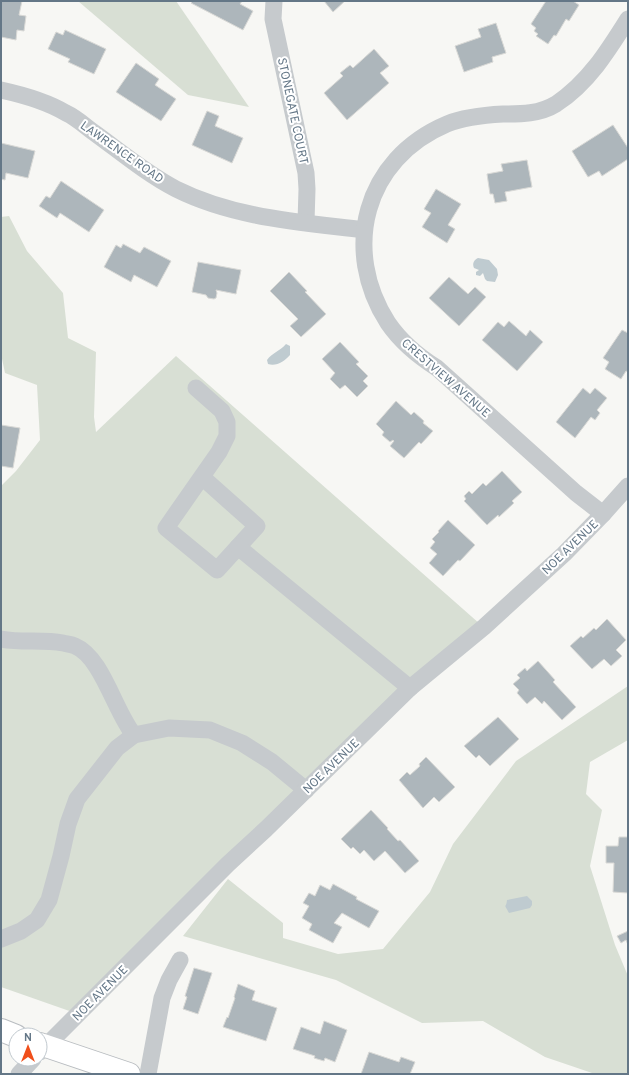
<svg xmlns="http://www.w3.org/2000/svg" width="629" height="1075" font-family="Overpass,sans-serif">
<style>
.green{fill:#d8dfd4}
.water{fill:#bfcbd0}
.building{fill:#adb6bb;stroke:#d9d9d6}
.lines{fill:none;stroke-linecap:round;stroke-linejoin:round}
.major-casing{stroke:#b9bdc1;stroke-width:24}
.minor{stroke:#c6cacd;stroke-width:17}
.major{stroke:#fff;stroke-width:22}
.labels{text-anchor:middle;stroke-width:4;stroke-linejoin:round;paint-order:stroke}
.street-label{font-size:12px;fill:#647787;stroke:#fff}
</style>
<rect width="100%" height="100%" fill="#f7f7f4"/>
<!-- green -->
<g class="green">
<polygon points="78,1 176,1 249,107 188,95"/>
<polygon points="9,216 27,251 63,293 68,338 96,352 94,417 96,432 176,356 480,624 78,1014 1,987 1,486 16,471 40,440 37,385 5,373 1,354 1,217"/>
<polygon points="628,686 628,740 590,762 586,794 602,810 590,866 615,945 628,976 628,1074 595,1074 545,1057 483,1021 422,1023 336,980 183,936 228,879 283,923 283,938 338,954 383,949 430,892 453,844 516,761"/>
</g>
<!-- water -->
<g class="water">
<path d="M478,258l11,2 8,9 1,6 -3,7 -8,-1 -2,-2 -2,-6 -3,3 -4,-1v-3l3,-2 -5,-2c-2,-5 0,-8 4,-10z"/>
<path d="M286,344l4,2v9c-5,6 -14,12 -22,9l-1,-4c5,-7 13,-9 19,-16z"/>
<path d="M527,896l5,5v4l-2,3 -21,5c-6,-11 -3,-3 -2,-13z"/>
</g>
<!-- building -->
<g class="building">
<polygon points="1,1 22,1 19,15 26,16 24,31 17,30 16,40 1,37"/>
<polygon points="193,1 242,1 240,4 253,11 243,30 191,3"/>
<polygon points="324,1 345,1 333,12"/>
<polygon points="546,1 573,1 579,5 569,21 566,19 556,36 554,35 548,44 536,36 538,34 534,31 536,28 531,24"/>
<polygon points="496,23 506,53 492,57 493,62 464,72 455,46 481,37 478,29"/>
<polygon points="65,30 106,49 94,74 68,62 70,59 48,49 56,32 63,35"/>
<polygon points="374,49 389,66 380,73 389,83 347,120 324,93 343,76 340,73 350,65 353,68"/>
<polygon points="136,63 159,79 155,85 176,99 161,121 116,92"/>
<polygon points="207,111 219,116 215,126 243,138 232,163 192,145"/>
<polygon points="613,125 628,148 628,159 602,176 599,171 588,177 572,151"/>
<polygon points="1,143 35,151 28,178 6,173 5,180 1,179"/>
<polygon points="527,160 532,187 505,192 507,201 495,203 493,194 490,194 487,174 503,171 501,164"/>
<polygon points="61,181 104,210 89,232 60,213 57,218 39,206 46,196 50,198"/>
<polygon points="436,189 461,204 448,225 455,229 447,243 422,227 431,213 424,209"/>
<polygon points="123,244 140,253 144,247 171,261 157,287 134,275 131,282 104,267 116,245 121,248"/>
<polygon points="198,262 241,270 236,294 216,290 217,293 216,298 214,299 208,298 206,295 192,292"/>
<polygon points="289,272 307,291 305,292 326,314 301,337 290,326 298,319 270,291"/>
<polygon points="449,277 468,294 475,287 486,297 459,326 429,298"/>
<polygon points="509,321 526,336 530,330 543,342 517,371 482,340 498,322 504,327"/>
<polygon points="622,330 628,333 628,372 626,371 621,379 605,369 609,362 603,358"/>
<polygon points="340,342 359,362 356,364 368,376 363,381 368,386 357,397 345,385 340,389 330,379 335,373 322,359"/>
<polygon points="583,388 590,394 595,388 607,398 597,410 600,413 595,420 591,417 575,438 556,422"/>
<polygon points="396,401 411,415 414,412 424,421 423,423 433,431 421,444 419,442 404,458 390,446 394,441 393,440 390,442 382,435 384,432 376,424"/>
<polygon points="1,425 20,428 13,468 1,466"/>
<polygon points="502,471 522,492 512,501 514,503 499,517 498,515 487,525 464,501 466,499 464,496 469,491 472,494 483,483 486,486"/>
<polygon points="448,520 475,545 460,561 458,560 443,576 429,563 437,554 430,548 435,542 432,539 439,532 438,531"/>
<polygon points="607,619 626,640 616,650 622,656 611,666 604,659 592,669 570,646 581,636 583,638 594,628 596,630"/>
<polygon points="538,661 555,680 553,682 576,707 562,720 544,701 542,704 535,697 527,704 517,693 519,690 513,684 520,678 517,675 525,668 527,671"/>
<polygon points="498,717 519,739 490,766 479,755 476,758 464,746"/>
<polygon points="426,757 455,787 439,802 434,797 423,808 399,780 407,772 410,775 420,766 419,764"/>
<polygon points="371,810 388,828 387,829 398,841 400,840 419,861 405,873 385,851 374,861 364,850 360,854 353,847 351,849 341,839"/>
<polygon points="619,837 628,837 628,893 613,892 614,863 606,863 606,846 618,846"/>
<polygon points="333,884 357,897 356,899 379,911 369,928 342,913 334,923 342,927 333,943 309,930 312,924 302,918 309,906 303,903 309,893 315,896 320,885 330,890"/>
<polygon points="628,931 628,945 626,940 621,943 617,936"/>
<polygon points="194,968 212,973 198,1014 183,1009 187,997 185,996"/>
<polygon points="238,984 255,991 252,1000 277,1008 266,1041 223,1027 227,1017 228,1018 235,998 234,997"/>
<polygon points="324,1021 347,1030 335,1062 325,1058 324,1061 314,1058 315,1056 293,1049 301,1027 320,1034"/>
<polygon points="369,1052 399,1062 401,1057 415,1062 410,1074 361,1074"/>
</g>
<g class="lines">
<!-- major casing -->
<g class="major-casing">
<g id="major">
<polyline points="1,1030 16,1036"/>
<polyline points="40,1044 129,1074"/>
</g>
</g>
<!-- minor -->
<g class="minor">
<polyline points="274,1 273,19 306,173 307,189 306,222"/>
<path d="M1,90c23,5 45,11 65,23 11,5 20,14 30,21 26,19 51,40 80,55 58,29 124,33 188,41"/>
<polyline points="196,388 222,411 227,422 227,436 219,452 166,528 217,570 257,526 202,477"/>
<path d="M603,514l-27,-21 -139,-125c-19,-12 -36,-26 -49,-45 -47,-73 -24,-164 59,-199 17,-7 37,-9 56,-10 18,0 37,0 53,-10 32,-21 52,-53 72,-85"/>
<polyline points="238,547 410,688"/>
<path d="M1,639c21,4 42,0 62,4 3,1 8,1 12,3 27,11 40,66 59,89"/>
<polyline points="1,939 21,931 37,920 49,900 61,856 68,824 77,799 117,748 134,735 169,728 210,730 242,743 272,762 306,790"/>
<polyline points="40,1052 228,864 266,829 410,688 484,627 564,554 603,514 628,486"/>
<polyline points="19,1074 33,1059"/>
<polyline points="148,1074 162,998 169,980 180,960"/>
</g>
<!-- major -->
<use href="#major" class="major"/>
</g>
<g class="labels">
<!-- street labels -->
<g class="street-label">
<text transform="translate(293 111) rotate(78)" y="4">STONEGATE COURT</text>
<text transform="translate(122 152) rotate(35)" y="4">LAWRENCE ROAD</text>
<text transform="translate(446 378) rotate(41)" y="4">CRESTVIEW AVENUE</text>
<text transform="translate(570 547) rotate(-44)" y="4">NOE AVENUE</text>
<text transform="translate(331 766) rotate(-44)" y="4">NOE AVENUE</text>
<text transform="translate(100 993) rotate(-45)" y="4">NOE AVENUE</text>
</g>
</g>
<!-- border -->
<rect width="629" height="1075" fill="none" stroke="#647787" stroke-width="4"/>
<!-- north arrow -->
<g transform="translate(28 1047)"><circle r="19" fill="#ffffff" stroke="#c1c9cf"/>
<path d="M0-3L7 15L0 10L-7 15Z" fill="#f04f1b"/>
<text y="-6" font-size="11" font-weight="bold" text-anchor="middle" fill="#647787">N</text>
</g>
</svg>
